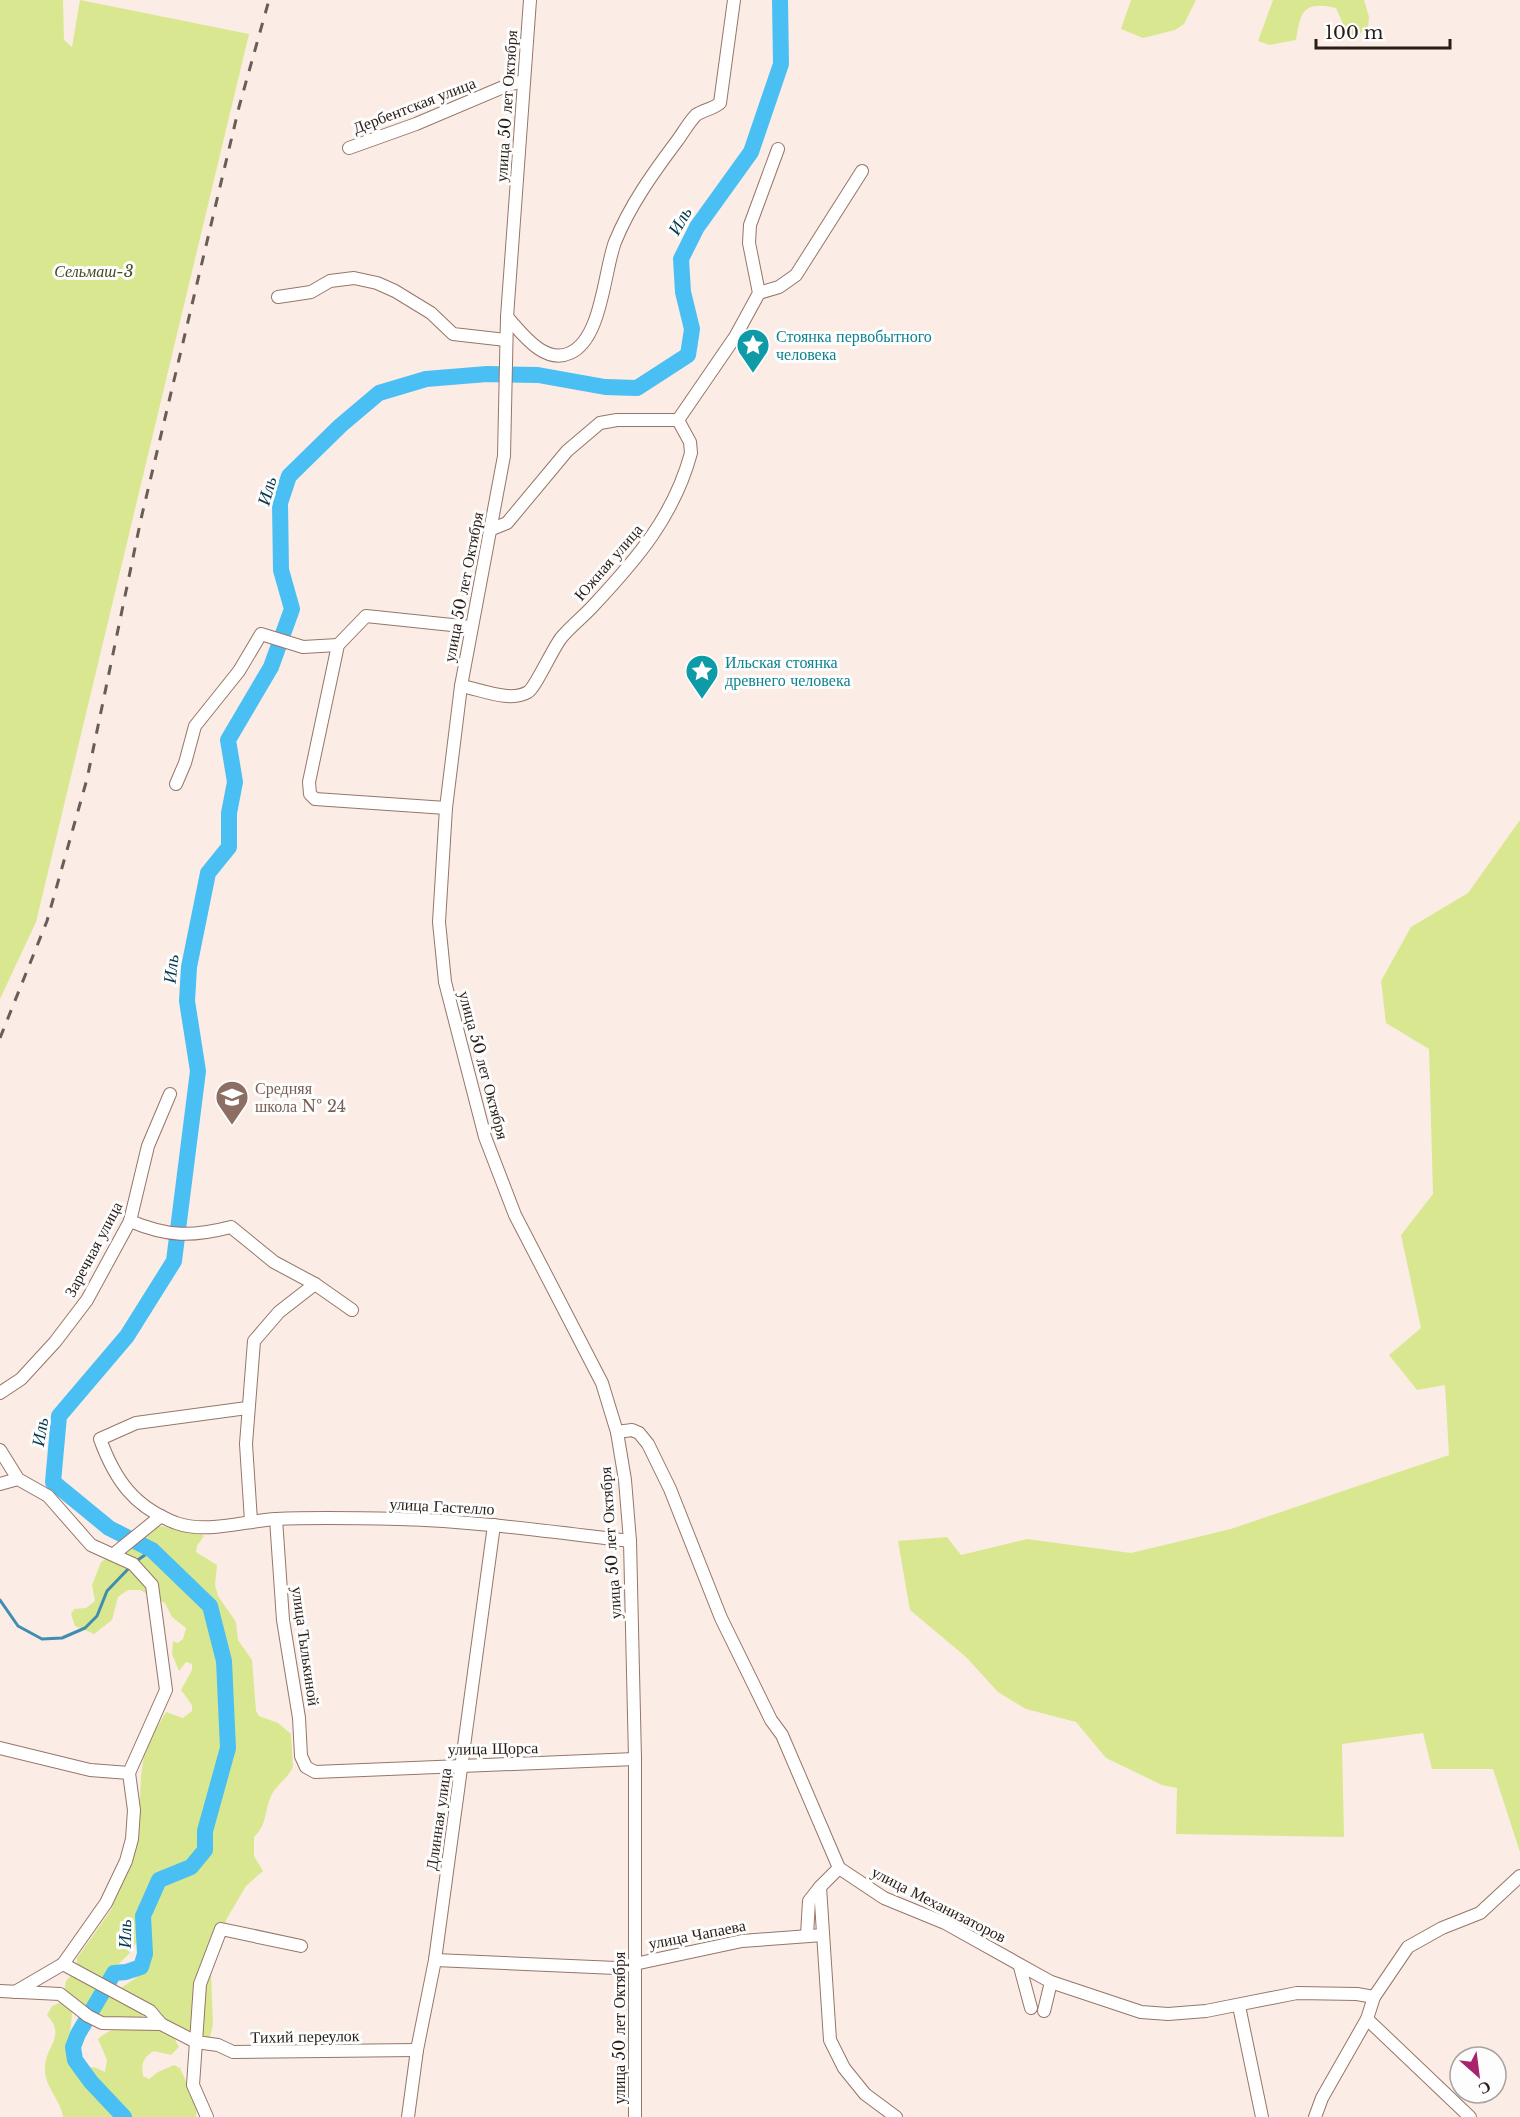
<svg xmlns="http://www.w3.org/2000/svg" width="1520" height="2117" font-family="'Libre Baskerville',serif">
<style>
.green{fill:#d9e890}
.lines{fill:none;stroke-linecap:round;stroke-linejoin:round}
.stream{stroke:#3f8eb1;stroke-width:3}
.river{stroke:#49bff3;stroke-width:16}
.minor-casing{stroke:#967668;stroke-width:14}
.minor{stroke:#fff;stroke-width:12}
.rail{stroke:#6a5d57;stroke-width:3;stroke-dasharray:10 10;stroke-linecap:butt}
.labels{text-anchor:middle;stroke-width:6;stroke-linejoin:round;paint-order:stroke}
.street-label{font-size:16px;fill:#291d17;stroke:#fdfdfd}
.park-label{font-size:16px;font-style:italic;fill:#444b21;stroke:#fdfdfd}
.culture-label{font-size:16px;fill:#0d838f;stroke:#fdfdfd;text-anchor:start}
.education-label{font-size:16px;fill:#785e54;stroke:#fdfdfd;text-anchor:start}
.water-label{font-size:18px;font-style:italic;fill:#01374c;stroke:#fdfdfd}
</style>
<rect width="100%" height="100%" fill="#fbece6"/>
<!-- green -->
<g class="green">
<polygon points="0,0 63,0 64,40 72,47 80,0 249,34 36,922 0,999"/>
<polygon points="1131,0 1196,0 1184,24 1175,30 1143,38 1121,29"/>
<path d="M1273,0h91l5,17 -1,11 -18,12 -14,-32c-36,-8 -35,7 -40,32l-27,5 -11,-4z"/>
<polygon points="1520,820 1520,1852 1493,1769 1432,1769 1423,1733 1342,1744 1344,1837 1176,1834 1177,1788 1162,1785 1106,1758 1076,1722 1026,1709 998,1692 966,1657 910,1610 898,1541 947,1537 961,1555 1027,1539 1131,1553 1231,1529 1449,1455 1445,1385 1417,1390 1389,1355 1421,1328 1401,1235 1433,1194 1429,1049 1386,1023 1381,981 1411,927 1468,893"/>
<path d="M156,1526c15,0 28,7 43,6l5,4 -7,10 -1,6 21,13 -2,20 3,11 18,26 2,18 14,20 4,51 3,5 19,7 13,11 2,33c-4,10 -15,16 -21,27 -8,16 -4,30 -18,43v19l9,15 -17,15 -20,34 -15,52 2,53 -4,16 -43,-17 -45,-36 19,-13 11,-30 -12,-8 -8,15 -29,28 -25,-16v-6l34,-48 27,-68 3,-66 4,-29 21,-35 17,6 9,-7v-6l-11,-15 11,-20v-6l-6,-2 -7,9 -7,-17 1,-13 5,2 5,-4 3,-11 -14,-11 -7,-14 -25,-13h-12l-10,7 -6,23 -18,14 -19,-8 -4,-12 3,-5 12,-1 9,-7 -3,-16 9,-23z"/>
<path d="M73,1973l71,39 -2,5c-34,6 -53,-3 -78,-25l2,-11z"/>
<path d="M64,2001l8,9c1,21 -13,45 11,59l11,-2 11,5 2,-12 -9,-21c17,-17 55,-13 75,-3l6,11 -8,8 -17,-4c-11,6 -13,13 -11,25l6,3 9,-7 16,-7 6,3 17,38 -1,11h-133c-2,-17 -19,-30 -18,-49 0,-22 22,-31 2,-53l5,-9z"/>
</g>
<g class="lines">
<!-- stream -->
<g class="stream">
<polyline points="135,1562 152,1550"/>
<polyline points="0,1600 18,1626 42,1639 62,1638 85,1628 97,1616 107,1591 130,1567"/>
</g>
<!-- river -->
<polyline class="river" points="124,2117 91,2082 75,2060 73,2047 78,2034 114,1973 126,1972 141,1967 145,1954 143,1916 159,1880 191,1867 205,1850 205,1831 228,1748 224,1661 210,1606 152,1550 109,1528 53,1482 59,1416 127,1336 174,1261 198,1071 187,1001 189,967 208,873 229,847 229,813 235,782 228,740 271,667 292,609 281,570 280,503 289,476 340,426 379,393 426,379 487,374 538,375 605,387 637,388 688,355 692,329 683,292 681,259 697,227 751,152 781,64 780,0"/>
<!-- minor casing -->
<g class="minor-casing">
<g id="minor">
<polyline points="530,0 507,317 504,456 461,686 446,808 439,922 445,982 485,1137 515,1215 602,1383 617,1432 625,1480 630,1541 635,1759 635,2117"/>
<polyline points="349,148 416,124 508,85 524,81"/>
<polyline points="759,293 779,287 796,275 862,171"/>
<polyline points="278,297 311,292 330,281 354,278 377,283 395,291 431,313 453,334 506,340"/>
<path d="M507,317c15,16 37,48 63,36 32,-14 34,-82 45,-111 15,-37 38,-69 62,-101 6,-8 12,-19 19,-26 7,-5 17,-6 24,-12l14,-103"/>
<polyline points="678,420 735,337 759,293 749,243 750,225 778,149"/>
<polyline points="492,529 507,523 567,451 600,423 617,420 678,420"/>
<path d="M461,686c19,3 49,17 67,6 7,-4 24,-42 33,-54 10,-12 22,-21 32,-32 44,-47 81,-90 98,-153l-1,-11 -12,-22"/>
<polyline points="176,784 185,763 195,726 239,671 261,634 303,647 338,645"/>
<polyline points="446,808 315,799 310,794 309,782 338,645 366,616 471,627"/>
<path d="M130,1221c38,16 62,16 101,6l43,35 41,22 37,26"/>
<polyline points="0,1393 21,1379 55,1342 87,1300 130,1221 148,1146 170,1094"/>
<path d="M247,1408l-111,15 -36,16c15,41 34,68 76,84 31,11 68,-2 100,-4 40,-2 82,-1 123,0 77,2 154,13 231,22"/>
<polyline points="617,1432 632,1430 639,1433 648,1444 670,1489 721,1618 771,1720 782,1735 839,1868 884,1898 945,1923 1051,1982 1141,2012 1168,2014 1206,2011 1297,1993 1357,1994 1374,1997"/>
<polyline points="0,1450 18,1479 48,1496 91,1545 133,1564 152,1585 166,1690 129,1773 134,1810 132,1839 126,1861 106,1903 63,1964 15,1992"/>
<polyline points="0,1484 18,1479"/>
<polyline points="276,1519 283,1620 299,1718 301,1756 306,1767 315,1772 635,1759"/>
<polyline points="251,1521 246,1444 254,1341 279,1312 315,1284"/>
<polyline points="114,1554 161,1516"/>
<polyline points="0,1748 90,1770 129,1773"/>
<polyline points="839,1868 820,1887 830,2040 844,2068 865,2094 896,2117"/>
<polyline points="807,1935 809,1901 820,1887"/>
<polyline points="435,1960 616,1968 742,1941 823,1935"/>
<polyline points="63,1964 150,2011 161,2024 196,2042 218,2045 233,2052 417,2050"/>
<polyline points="1020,1967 1031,2008"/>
<polyline points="0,1991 60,1994 88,2016 102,2023 161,2024"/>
<polyline points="1239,2006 1262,2117"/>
<polyline points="1044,2011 1051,1982"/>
<polyline points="1367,2019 1470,2117"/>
<polyline points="207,2117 193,2085 200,1984 221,1929 301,1946"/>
<polyline points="408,2117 417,2050 435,1960 494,1525"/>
<polyline points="1315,2117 1322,2098 1367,2019 1374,1997 1408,1947 1442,1928 1480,1913 1520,1876"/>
</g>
</g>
<!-- minor -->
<use href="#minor" class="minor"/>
<!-- rail -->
<polyline class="rail" points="0,1038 47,921 87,779 141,519 239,107 269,0"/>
</g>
<!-- icons -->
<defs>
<g id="sight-pin" transform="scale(1.725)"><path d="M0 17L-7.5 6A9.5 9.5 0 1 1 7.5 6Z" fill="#0f9aa8" stroke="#fdfdfd"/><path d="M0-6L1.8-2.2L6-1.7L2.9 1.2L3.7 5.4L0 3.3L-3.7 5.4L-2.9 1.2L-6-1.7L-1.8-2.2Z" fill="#fff"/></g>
<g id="school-pin" transform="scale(1.725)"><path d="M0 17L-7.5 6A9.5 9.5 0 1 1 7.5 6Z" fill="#8d6e63" stroke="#fdfdfd"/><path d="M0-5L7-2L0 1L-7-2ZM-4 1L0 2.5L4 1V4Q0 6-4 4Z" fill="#fff"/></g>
</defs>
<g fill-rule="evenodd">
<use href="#sight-pin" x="753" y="345"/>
<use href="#sight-pin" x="702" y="671"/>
<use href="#school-pin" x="232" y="1097"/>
</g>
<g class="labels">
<!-- street labels -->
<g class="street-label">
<text transform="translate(414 105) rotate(-21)" y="6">Дербентская улица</text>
<text transform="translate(506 106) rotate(-86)" y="6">улица 50 лет Октября</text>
<text transform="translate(608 562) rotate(-49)" y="6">Южная улица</text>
<text transform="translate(463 587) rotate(-79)" y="6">улица 50 лет Октября</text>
<text transform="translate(484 1065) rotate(75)" y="6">улица 50 лет Октября</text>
<text transform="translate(93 1249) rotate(-62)" y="6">Заречная улица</text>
<text transform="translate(442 1506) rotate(3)" y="6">улица Гастелло</text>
<text transform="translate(610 1543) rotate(-94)" y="6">улица 50 лет Октября</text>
<text transform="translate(306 1646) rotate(82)" y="6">улица Тылькиной</text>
<text transform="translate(493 1748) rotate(-1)" y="6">улица Щорса</text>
<text transform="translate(438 1819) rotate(-82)" y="6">Длинная улица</text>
<text transform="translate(939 1904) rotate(27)" y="6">улица Механизаторов</text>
<text transform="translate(697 1934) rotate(-11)" y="6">улица Чапаева</text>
<text transform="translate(619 2028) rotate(-90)" y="6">улица 50 лет Октября</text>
<text transform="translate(305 2036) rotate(-1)" y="6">Тихий переулок</text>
</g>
<!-- park labels -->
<g class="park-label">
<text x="94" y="277">Сельмаш-3</text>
</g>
<!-- culture labels -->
<g class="culture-label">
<text x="776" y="342">Стоянка первобытного<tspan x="776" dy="18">человека</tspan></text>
<text x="725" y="668">Ильская стоянка<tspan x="725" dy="18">древнего человека</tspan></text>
</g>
<!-- education labels -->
<g class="education-label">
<text x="255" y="1094">Средняя<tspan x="255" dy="18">школа № 24</tspan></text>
</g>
<!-- water labels -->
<g class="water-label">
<text transform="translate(680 221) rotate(-60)" y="6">Иль</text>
<text transform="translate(267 491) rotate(-75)" y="6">Иль</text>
<text transform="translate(171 969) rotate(-84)" y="6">Иль</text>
<text transform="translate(40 1432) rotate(-81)" y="6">Иль</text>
<text transform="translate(125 1934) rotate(-89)" y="6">Иль</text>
</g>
</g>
<!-- north arrow -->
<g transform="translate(1478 2075) rotate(152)"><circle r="28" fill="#fdfdfd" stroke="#a8a3a1" stroke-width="1.5"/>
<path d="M0-4.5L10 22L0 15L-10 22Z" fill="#a9236a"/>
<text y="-9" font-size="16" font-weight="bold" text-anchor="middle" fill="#291d17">С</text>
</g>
<!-- scale -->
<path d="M1316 39v9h134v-9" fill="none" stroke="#291d17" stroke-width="3"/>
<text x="1325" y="39" font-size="18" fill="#291d17" stroke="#fdfdfd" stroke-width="4.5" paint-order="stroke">100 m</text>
</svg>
